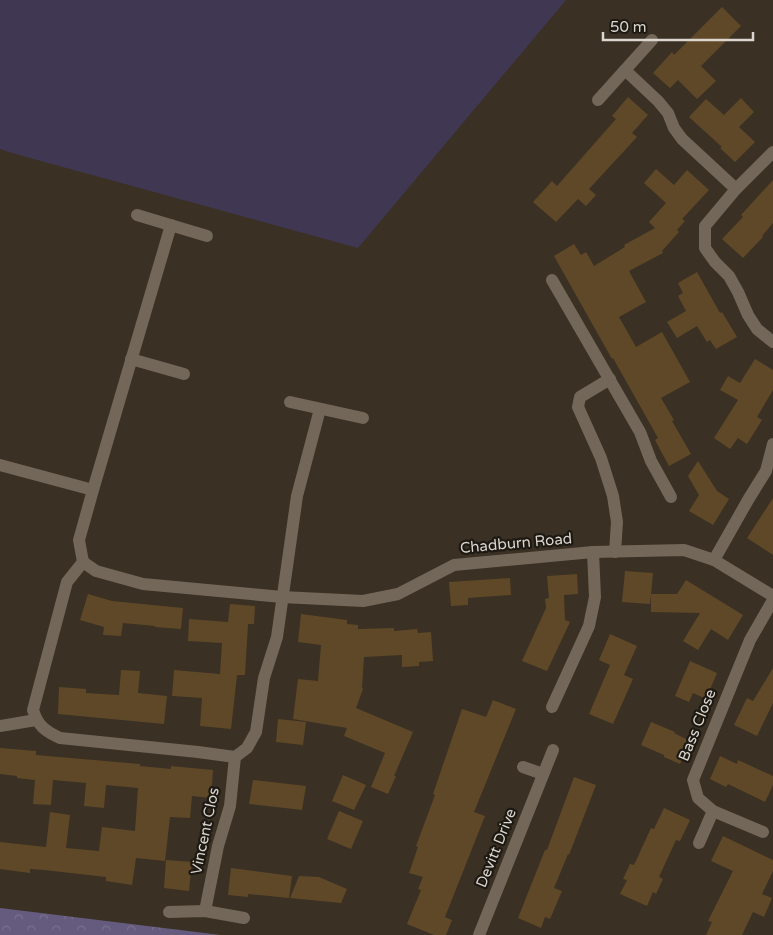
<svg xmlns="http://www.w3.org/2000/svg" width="773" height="935" font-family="'Varela Round',sans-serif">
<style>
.green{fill:#403853}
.forest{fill:url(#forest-crowns)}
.building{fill:#5f4828}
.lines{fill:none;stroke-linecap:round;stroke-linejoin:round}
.minor{stroke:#726759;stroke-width:12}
.labels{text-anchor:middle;stroke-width:4.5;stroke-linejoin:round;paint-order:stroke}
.street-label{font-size:15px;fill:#dcd6ce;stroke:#1d1913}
</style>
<defs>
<pattern id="forest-crowns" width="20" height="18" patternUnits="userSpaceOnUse" patternTransform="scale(1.25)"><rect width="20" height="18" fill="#655b7e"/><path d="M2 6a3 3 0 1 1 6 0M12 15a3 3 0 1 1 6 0" fill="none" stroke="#7a728f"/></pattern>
</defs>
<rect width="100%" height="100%" fill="#3a3023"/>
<!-- green -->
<polygon class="green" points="0,0 566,0 358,248 12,153 0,149"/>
<!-- forest -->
<polygon class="forest" points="0,908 221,935 0,935"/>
<!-- building -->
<g class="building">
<polygon points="722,7 741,26 701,66 716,81 697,99 678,80 670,88 653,73 672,52 674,55"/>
<polygon points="628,97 648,115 632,133 637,137 589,189 596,195 586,206 578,199 556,222 533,202 552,181 557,186 616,119 612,116"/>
<polygon points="741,98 754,112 739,127 755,142 735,162 720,148 722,147 689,117 706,99 724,115"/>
<polygon points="656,169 674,185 687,170 709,190 682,219 685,221 677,230 679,232 662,251 663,253 629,271 646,302 619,317 636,347 662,332 690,382 661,398 674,420 672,421 691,454 669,466 655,440 658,438 613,358 612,359 554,256 574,244 581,255 586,252 594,266 625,247 624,245 655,228 649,222 666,203 644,183"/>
<polygon points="773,180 773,223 762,236 763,237 743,258 722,239 743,217 741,215"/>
<polygon points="697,272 720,313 722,312 737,337 716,349 710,340 707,342 697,326 677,338 667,322 686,311 678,296 683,293 678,283"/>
<polygon points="755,359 773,370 773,390 757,417 762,420 747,444 738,438 730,449 714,438 738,400 720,390 728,376 740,383"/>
<polygon points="698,461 717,491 729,499 713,525 689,511 699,495 688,476"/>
<polygon points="773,498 773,555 747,538"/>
<polygon points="625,571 653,573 650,604 622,602"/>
<polygon points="577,574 578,594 564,595 565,620 570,622 547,671 522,661 546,608 545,599 549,598 547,576"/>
<polygon points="510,578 511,595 468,598 468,605 451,606 449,582"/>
<polygon points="686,580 743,615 728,640 711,629 698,650 683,641 700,613 651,612 651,594 677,594"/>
<polygon points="88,594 112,601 183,608 181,629 155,627 155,626 123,623 121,636 103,635 104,627 80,620"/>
<polygon points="230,604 255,606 254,624 248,624 245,675 237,675 231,729 200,726 202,698 172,696 174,670 220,674 222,643 188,641 189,619 228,622"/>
<polygon points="301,614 347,620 347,624 358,625 358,629 394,628 394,631 417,629 418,633 431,632 433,661 419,662 419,666 402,667 402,655 364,657 362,688 363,689 356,708 413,732 394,776 396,776 388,794 371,787 385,753 344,736 347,728 293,719 298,679 318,681 321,645 298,642"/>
<polygon points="610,634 637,646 624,675 633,679 613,724 589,714 610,665 599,660"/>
<polygon points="690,661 717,673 706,699 693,693 689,702 675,696"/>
<polygon points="773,668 773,703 757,736 734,725 747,698 753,701"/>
<polygon points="121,670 140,671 138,693 167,696 164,724 58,714 59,687 86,689 86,693 119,695"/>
<polygon points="493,700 516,709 474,812 485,816 445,917 452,920 446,935 434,935 407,924 421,890 418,889 423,877 409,873 418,847 416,846 435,795 433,794 462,709 486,717"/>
<polygon points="278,719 306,722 303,745 276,742"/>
<polygon points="651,722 675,732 674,733 690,741 680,764 664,757 664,755 641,745"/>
<polygon points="0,748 36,751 36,755 140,764 140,766 171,769 171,766 213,770 211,798 192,796 190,818 170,817 165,861 136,858 132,885 106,881 106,877 44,870 30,869 30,873 0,869 0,842 46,847 50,812 70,815 66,848 99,851 102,827 135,831 138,788 106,785 104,808 84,806 86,783 53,780 51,805 33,804 35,780 17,778 17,776 0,774"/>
<polygon points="720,756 737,764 738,760 773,776 773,785 765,802 728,784 726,787 710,779"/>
<polygon points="343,775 366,785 354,810 332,801"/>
<polygon points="574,777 596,785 569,855 568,854 554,888 562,891 550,919 545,917 541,928 518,918 545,850 547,850"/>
<polygon points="253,780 306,786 302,810 249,804"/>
<polygon points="664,808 690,820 680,841 676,840 659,877 663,879 656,894 653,892 647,906 620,894 627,880 623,879 630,864 634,865 651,828 654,829"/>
<polygon points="339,811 363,821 351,849 327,839"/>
<polygon points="723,836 773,860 773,871 762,894 772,898 764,917 753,912 742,935 706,935 712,922 708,921 733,871 711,861"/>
<polygon points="166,860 192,862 189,891 164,888"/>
<polygon points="231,868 292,876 289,898 248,894 248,897 228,895"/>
<polygon points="299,876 319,877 347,889 341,903 290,898"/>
</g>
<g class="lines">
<!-- minor -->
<g class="minor">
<polyline points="625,70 658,101 668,113 674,128 682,139 736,189"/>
<polyline points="598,100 652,40"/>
<polyline points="773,152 736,189 705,226 705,248 715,262 729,276 738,292 748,315 757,329 773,342"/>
<polyline points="137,215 207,236"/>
<path d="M171,225l-78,265 -14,50 4,22 -16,20 -34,128c5,16 12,21 27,28l138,14 37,5 12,-9 9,-16 8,-54 13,-41 20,-141 23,-87"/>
<polyline points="552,280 640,432 651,461 671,497"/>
<polyline points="131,359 184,374"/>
<polyline points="610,379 580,397 578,407 601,458 613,496 617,522 615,552"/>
<polyline points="290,402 363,418"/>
<polyline points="0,465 93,490"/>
<polyline points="714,560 748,500 766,471 773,444"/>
<polyline points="83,562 96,571 143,584 282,597 363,601 398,594 454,565 593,552 684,550 714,560 773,596"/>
<polyline points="552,707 589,626 595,597 593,552"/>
<polyline points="0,726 36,720"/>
<polyline points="523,767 543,774"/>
<polyline points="763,832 713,811 698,798 693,780 750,640 773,600"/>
<polyline points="699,843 713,811"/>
<polyline points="205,911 218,846 230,806 235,757"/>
<polyline points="169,912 205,911 244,918"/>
<polyline points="479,935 553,750"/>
</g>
</g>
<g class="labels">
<!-- street labels -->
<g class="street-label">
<text transform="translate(516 543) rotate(-5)" y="5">Chadburn Road</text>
<text transform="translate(697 725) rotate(-68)" y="5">Bass Close</text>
<text transform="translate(205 831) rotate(-78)" y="5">Vincent Clos</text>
<text transform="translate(496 848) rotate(-68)" y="5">Devitt Drive</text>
</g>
</g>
<!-- scale -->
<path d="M603 32v8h150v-8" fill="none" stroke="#dcd6ce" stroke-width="2.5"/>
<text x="610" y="32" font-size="15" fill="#dcd6ce" stroke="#1d1913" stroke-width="4" paint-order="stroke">50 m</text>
</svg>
